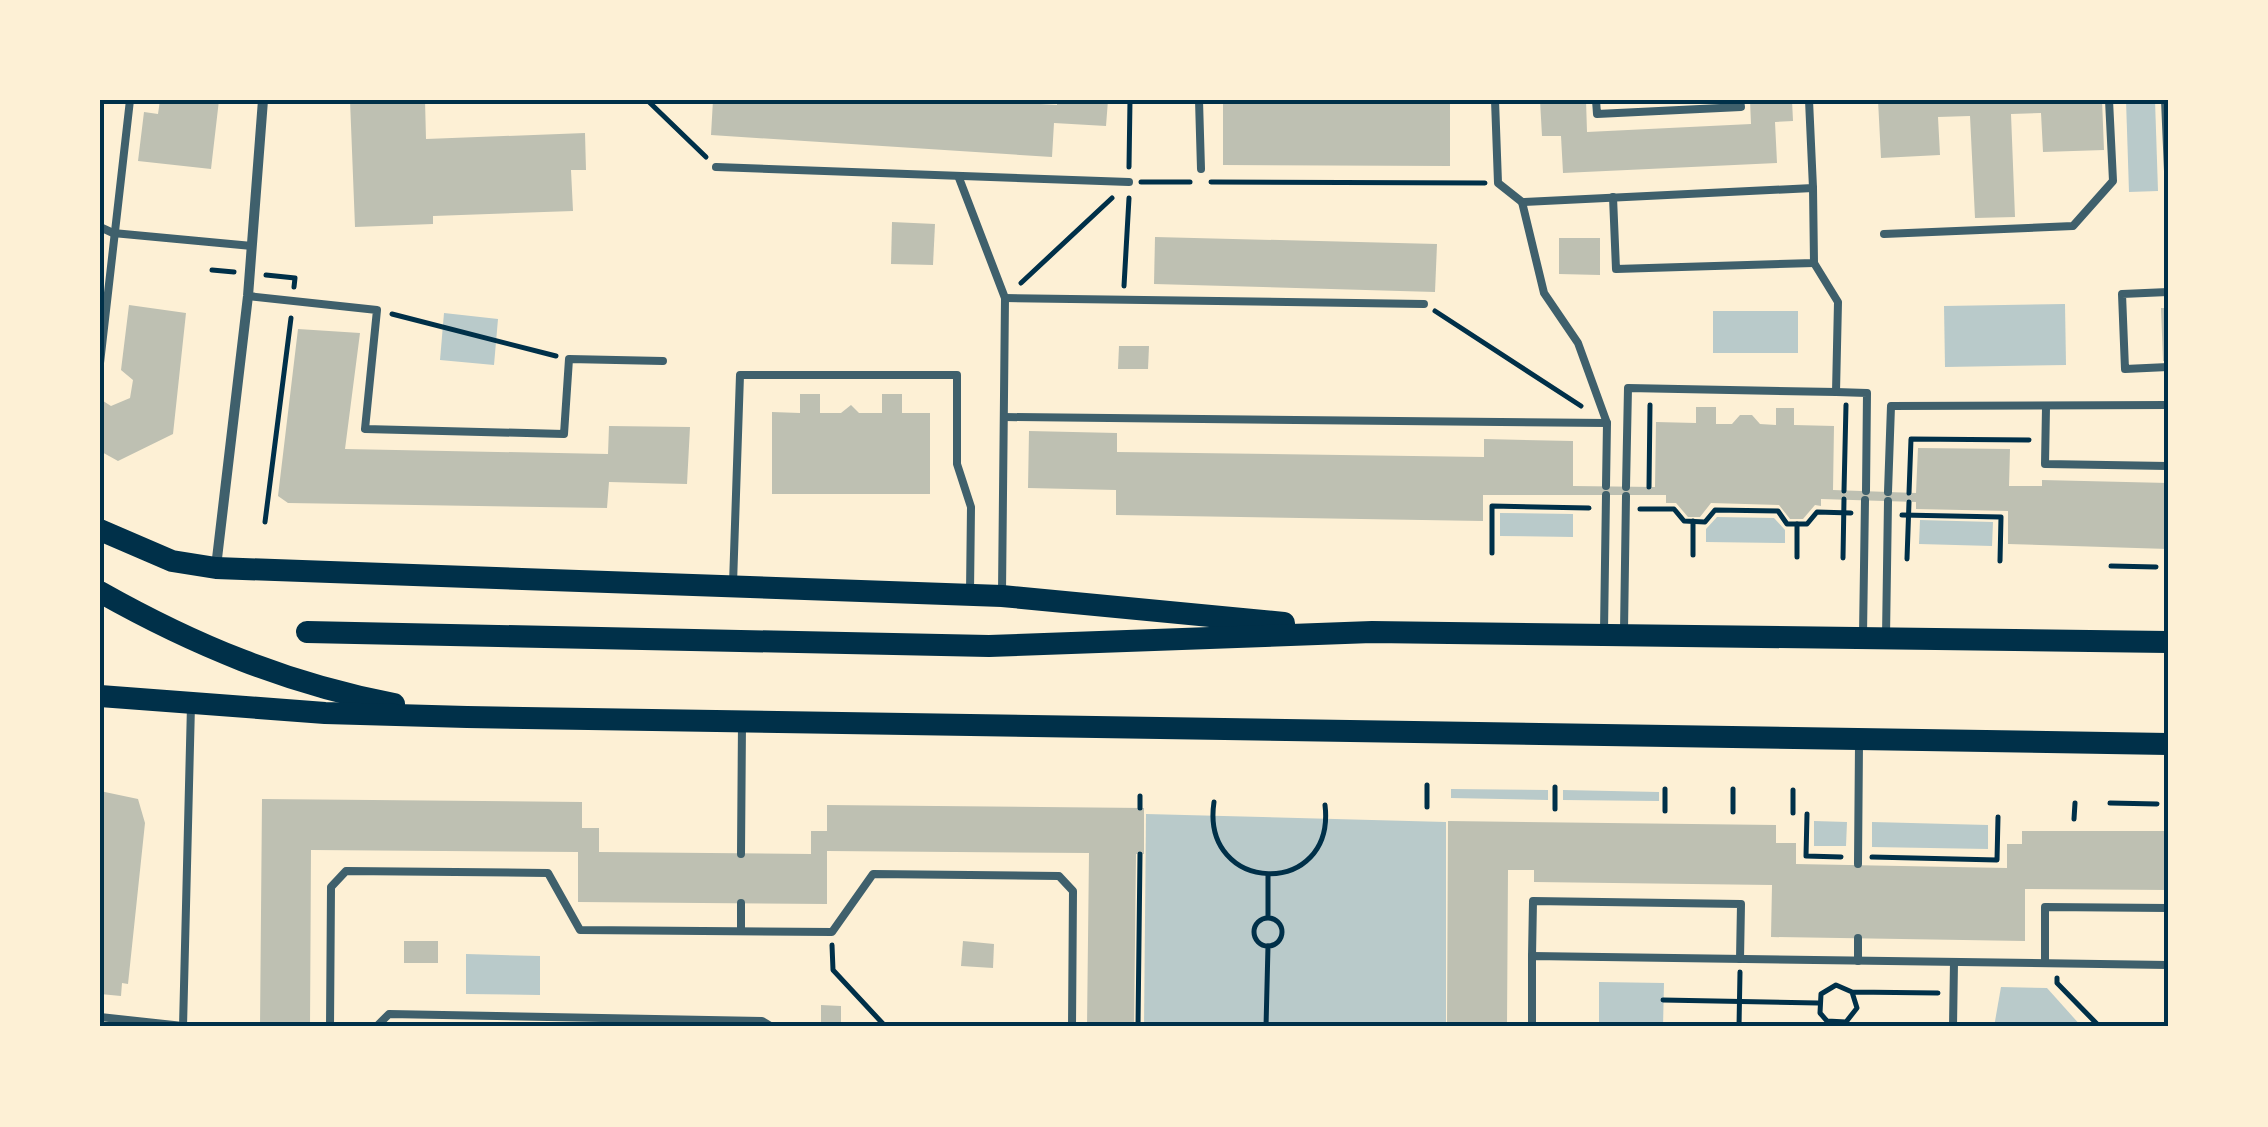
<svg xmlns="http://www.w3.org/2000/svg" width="2268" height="1127" font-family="Ubuntu,sans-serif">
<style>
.green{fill:#b9caca}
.building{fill:#bec0b2}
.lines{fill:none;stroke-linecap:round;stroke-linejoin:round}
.path{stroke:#003049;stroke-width:5}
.service{stroke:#3f606c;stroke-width:8}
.minor{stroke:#3f606c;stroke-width:10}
.primary{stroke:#003049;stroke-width:22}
.neatline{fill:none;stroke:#003049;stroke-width:4}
</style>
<rect width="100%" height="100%" fill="#fdf0d5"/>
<!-- green -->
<g class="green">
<polygon points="2126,100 2155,100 2158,191 2129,192"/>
<polygon points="2065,304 2066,365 1945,367 1944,306"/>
<rect x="1713" y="311" width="85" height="42"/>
<polygon points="444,313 498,319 494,365 440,360"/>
<polygon points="1500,513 1573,514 1573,537 1500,536"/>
<polygon points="1717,517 1774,518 1785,530 1785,543 1706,542 1706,529"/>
<polygon points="1920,520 1993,522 1992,546 1919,544"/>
<polygon points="1451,789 1548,790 1548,800 1451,798"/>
<polygon points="1563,790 1659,792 1659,801 1563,800"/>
<polygon points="1146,814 1446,822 1446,1026 1144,1027"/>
<polygon points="1814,821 1847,822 1846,846 1814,846"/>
<polygon points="1872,822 1988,825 1988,849 1872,847"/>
<polygon points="466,954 540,956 540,995 466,994"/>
<polygon points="1599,982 1664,983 1663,1027 1599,1027"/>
<polygon points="2001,987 2047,988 2082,1027 1994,1027"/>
</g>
<!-- building -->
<g class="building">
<polygon points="160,100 219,100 211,169 138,161 144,112 158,114"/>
<polygon points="350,100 425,100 426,139 585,133 586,170 571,170 573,211 433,216 433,224 355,227"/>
<polygon points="713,100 971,100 1057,105 1057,100 1108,100 1106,126 1054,123 1052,157 711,135"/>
<polygon points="1223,100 1326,100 1326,104 1450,100 1450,166 1223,165"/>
<polygon points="1540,100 1586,100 1587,132 1751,124 1750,100 1792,100 1793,121 1775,122 1777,163 1563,173 1561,136 1542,136"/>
<polygon points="1878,100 2102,100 2104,150 2043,152 2041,113 2011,114 2015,217 1975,218 1970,116 1938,117 1940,155 1881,158"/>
<polygon points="892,222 935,224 933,265 891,264"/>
<polygon points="1155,237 1437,244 1435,292 1154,284"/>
<polygon points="1559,238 1600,238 1600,275 1559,274"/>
<polygon points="129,305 186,313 173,434 118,461 100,451 100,399 111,406 130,398 133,380 121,370"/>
<polygon points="2161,308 2168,308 2168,361 2163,361"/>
<polygon points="298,329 360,333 345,449 608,454 609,426 690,427 687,484 609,482 607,508 288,503 278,496"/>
<polygon points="1119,346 1149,346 1148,369 1118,369"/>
<polygon points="800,394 820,394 820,413 841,413 851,405 859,413 882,413 882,394 902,394 902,413 930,413 930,494 772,494 772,412 800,413"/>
<polygon points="1696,407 1716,407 1716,424 1732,424 1740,415 1752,415 1760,424 1776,425 1776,408 1794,408 1794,425 1834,426 1833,490 1916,493 1918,448 2010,449 2009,486 2042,486 2042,480 2168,483 2168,549 2008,544 2008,511 1916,509 1916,502 1821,499 1821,506 1815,505 1803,519 1790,519 1779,505 1711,503 1700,517 1688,517 1676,503 1666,503 1666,495 1483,495 1483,521 1116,515 1116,490 1028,488 1029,431 1117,433 1117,452 1484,457 1484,439 1573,441 1573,486 1655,487 1656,422 1696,423"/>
<polygon points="100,791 138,799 145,823 128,984 122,983 121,996 100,994"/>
<polygon points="262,799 582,802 582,828 599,828 599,852 811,854 811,831 827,831 827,805 1144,808 1144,854 1136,854 1134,1027 1087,1027 1089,853 827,851 827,904 578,902 578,852 311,850 310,1027 260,1027"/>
<polygon points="1448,821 1776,825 1776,843 1796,843 1796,864 2007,868 2007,844 2022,844 2022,831 2168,831 2168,890 2025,889 2025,941 1771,937 1772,885 1534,882 1534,870 1508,870 1507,1027 1447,1027"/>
<rect x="404" y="941" width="34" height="22"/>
<polygon points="963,941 994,944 993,968 961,966"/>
<polygon points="821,1005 841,1006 841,1027 821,1027"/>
</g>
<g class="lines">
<!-- path -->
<g class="path">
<polyline points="647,100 706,157"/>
<polyline points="1129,167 1130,100"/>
<polyline points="1141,182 1190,182"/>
<polyline points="1211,182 1485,183"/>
<polyline points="212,270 234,272"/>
<polyline points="266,275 295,278 294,287"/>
<polyline points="1021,283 1112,198"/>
<polyline points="1124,286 1129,198"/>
<polyline points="1435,311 1581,406"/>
<polyline points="392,314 556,356"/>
<polyline points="1649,487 1650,405"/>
<polyline points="1844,491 1846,405"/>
<polyline points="1909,493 1911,439 2029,440"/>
<polyline points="1640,509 1674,509 1684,521 1705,522 1715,510 1778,511 1787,524 1807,524 1817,512 1851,513"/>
<polyline points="1902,515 2001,517 2000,561"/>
<polyline points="265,522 291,318"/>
<polyline points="1492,553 1492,506 1589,508"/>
<polyline points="1693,555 1693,521"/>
<polyline points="1797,557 1797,524"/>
<polyline points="1843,558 1844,499"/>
<polyline points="1907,559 1909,502"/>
<polyline points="2111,566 2156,567"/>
<polyline points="1793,790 1793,813"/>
<path d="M1214,802c-14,93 122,97 111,3"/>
<polyline points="2110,803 2157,804"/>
<polyline points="1427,807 1427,785"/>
<polyline points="1140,808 1140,796"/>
<polyline points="1555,809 1555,787"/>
<polyline points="1665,811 1665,789"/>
<polyline points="1733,812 1733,789"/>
<polyline points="1807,814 1806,856 1841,857"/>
<polyline points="2074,819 2075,803"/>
<polyline points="1872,857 1997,860 1998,817"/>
<polyline points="1268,917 1268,875"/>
<circle cx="1268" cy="932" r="14"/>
<polyline points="832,945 833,970 886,1027"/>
<polyline points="2057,978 2057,983 2100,1027"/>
<polyline points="1852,992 1857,1008 1846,1022 1827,1021 1820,1013 1821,994 1836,985 1852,992 1938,993"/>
<polyline points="1663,1000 1818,1003"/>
<polyline points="1138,1027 1140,854"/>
<polyline points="1266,1027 1268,946"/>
<polyline points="1739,1027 1740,972"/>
</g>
<!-- service -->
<g class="service">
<polyline points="1199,100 1201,169"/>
<polyline points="1495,100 1498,183 1522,202 1544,293 1578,343 1607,423 1606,486"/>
<polyline points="1596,100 1597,114 1741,107 1740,100"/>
<polyline points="2165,100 2168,171"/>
<polyline points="716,167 1129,182"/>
<polyline points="959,178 1005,298 1002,592"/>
<polyline points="1613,197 1616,269 1814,263 1813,188"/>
<polyline points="1522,202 1813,188 1809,100"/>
<polyline points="100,227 113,233 252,246"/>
<polyline points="1884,234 2073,226 2113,181 2109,100"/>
<polyline points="1814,263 1838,302 1836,392"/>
<polyline points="2168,292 2122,294 2125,369 2168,367"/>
<polyline points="248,296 377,310 365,429 564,434 569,359 663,361"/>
<polyline points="1005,298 1424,304"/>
<polyline points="100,363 130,100"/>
<polyline points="2046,407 2045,464 2168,466"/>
<polyline points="1004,417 1607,423"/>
<polyline points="1626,487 1628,388 1836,392 1867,393 1866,491"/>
<polyline points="1888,492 1891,406 2168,405"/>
<polyline points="733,584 740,375 957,375 957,464 971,507 970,592"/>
<polyline points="1604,631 1606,495"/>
<polyline points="1624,631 1626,496"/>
<polyline points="1863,635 1865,500"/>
<polyline points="1886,637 1888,501"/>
<polyline points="741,854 742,723"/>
<polyline points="1858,864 1859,744"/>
<polyline points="741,903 741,931"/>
<polyline points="1532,956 1533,901 1741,904 1740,959"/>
<polyline points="1858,961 1858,938"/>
<polyline points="2045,963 2045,907 2168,908"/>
<polyline points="100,1017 183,1026"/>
<polyline points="183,1027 191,705"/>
<polyline points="330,1027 331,887 346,871 548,873 580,930 832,932 873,874 1059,876 1073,891 1072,1027"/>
<polyline points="376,1027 389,1014 762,1021 772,1027"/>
<polyline points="1532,1027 1532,956 2168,965"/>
<polyline points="1953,1027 1954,962"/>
</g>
<!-- minor -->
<polyline class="minor" points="216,567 248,296 263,100"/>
<!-- primary -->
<g class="primary">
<polyline points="100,530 172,561 216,568 1002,596 1284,623"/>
<path d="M100,592c94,53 188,92 294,112"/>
<polyline points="307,632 989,646 1372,632 2168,642"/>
<polyline points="100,696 325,713 467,717 2168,744"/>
</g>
</g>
<!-- border -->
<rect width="2268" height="1127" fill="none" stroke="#fdf0d5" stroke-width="205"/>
<rect x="102" y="102" width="2064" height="922" class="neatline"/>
</svg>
